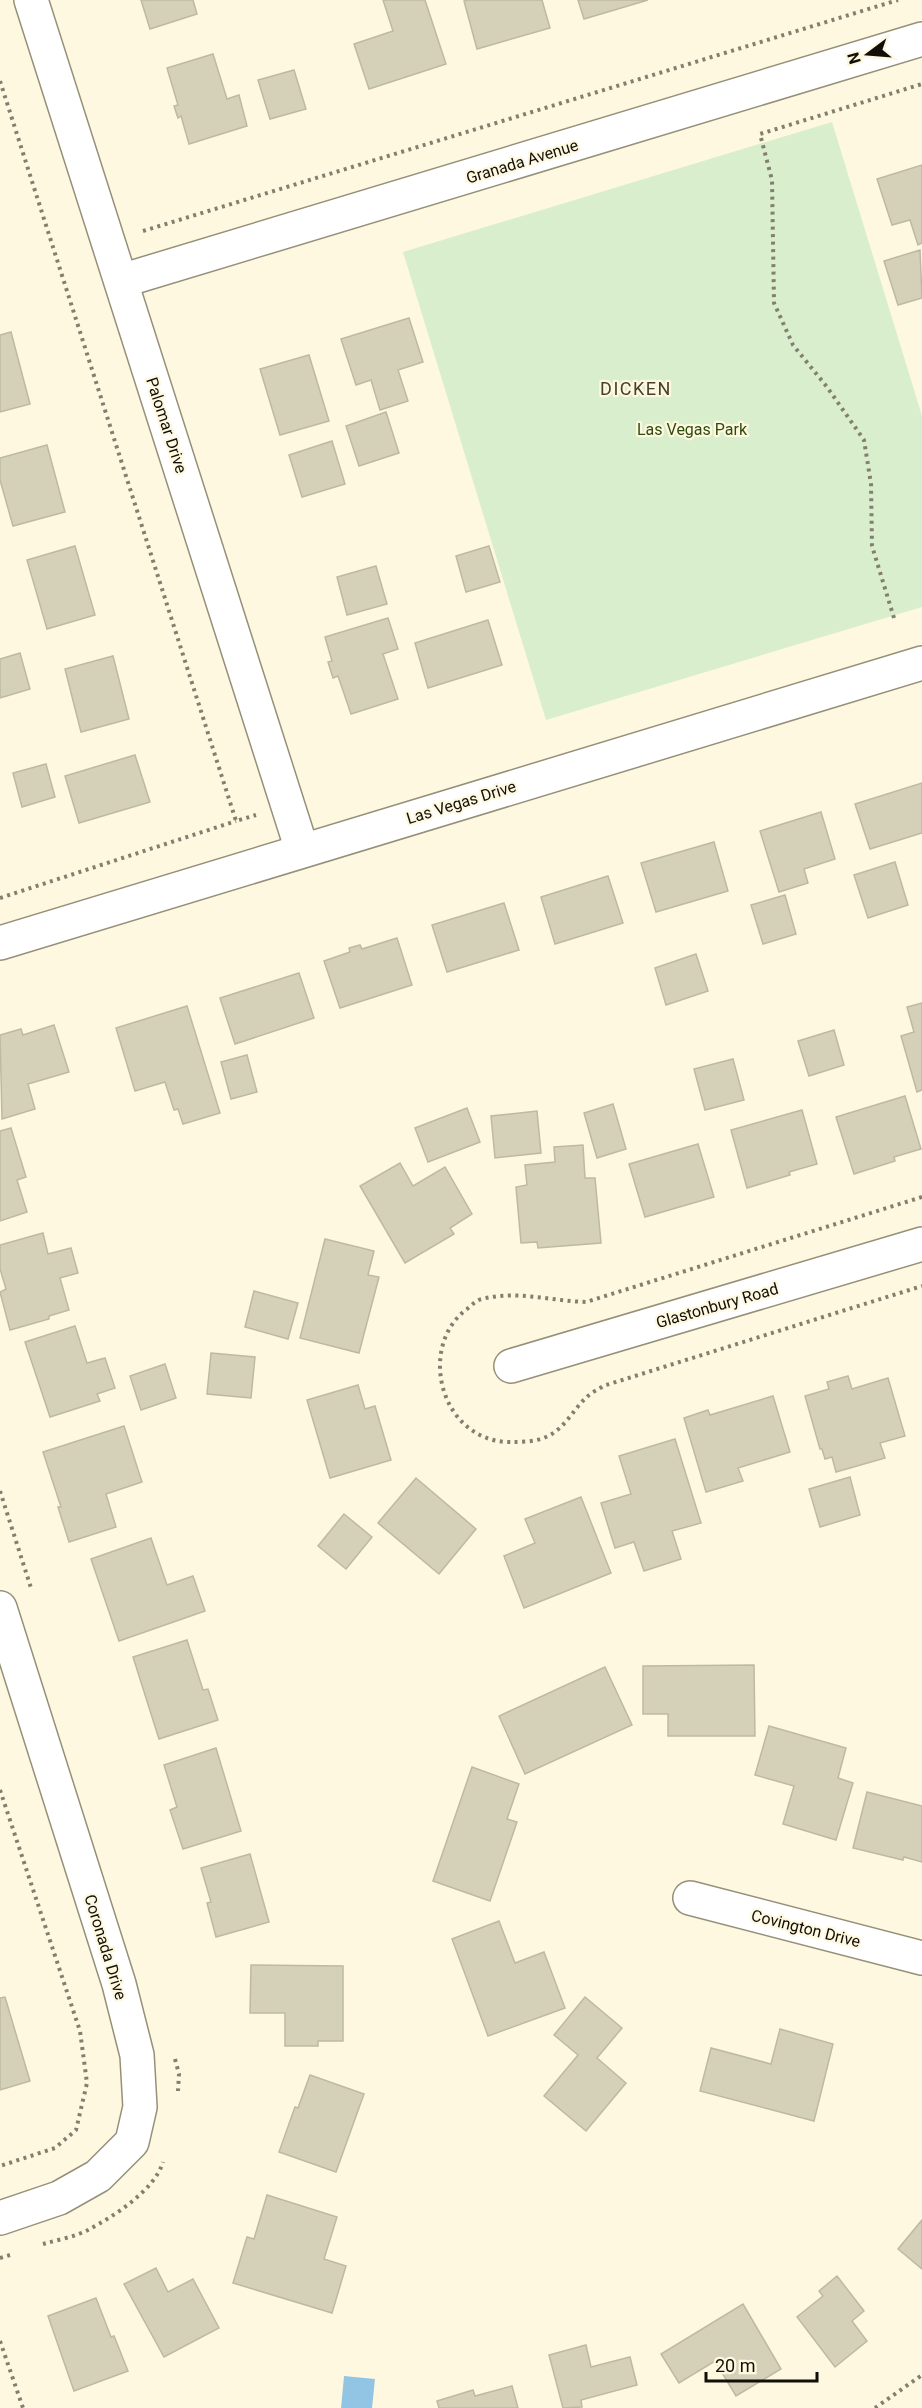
<svg xmlns="http://www.w3.org/2000/svg" width="922" height="2408" font-family="Roboto,sans-serif">
<style>
.green{fill:#d9eecc}
.water{fill:#92c5e3}
.building{fill:#d5d0b8;stroke:#beb9a2;stroke-width:1.5}
.lines{fill:none;stroke-linecap:round;stroke-linejoin:round}
.street-casing{stroke:#96907a;stroke-width:36}
.path{stroke:#837f70;stroke-width:4;stroke-dasharray:3 4.5;stroke-linecap:butt}
.street{stroke:#fff;stroke-width:33}
.labels{text-anchor:middle;stroke-width:4.5;stroke-linejoin:round;paint-order:stroke}
.street-label{font-size:16px;fill:#110f07;stroke:#fef8e0}
.park-label{font-size:16px;fill:#2d4d0c;stroke:#fef8e0}
.neighbourhood-label{font-size:18px;letter-spacing:1.5px;fill:#46412e;stroke:#fef8e0}
</style>
<rect width="100%" height="100%" fill="#fef8e0"/>
<!-- green -->
<polygon class="green" points="832,122 922,416 922,607 546,720 403,252"/>
<!-- water -->
<polygon class="water" points="344,2376 375,2379 372,2408 341,2408"/>
<!-- building -->
<g class="building">
<polygon points="141,0 193,0 197,14 150,29"/>
<polygon points="383,0 425,0 446,64 369,89 354,44 393,31"/>
<polygon points="468,0 542,0 550,28 477,49 464,1"/>
<polygon points="578,0 648,0 584,19"/>
<polygon points="213,54 227,99 239,95 247,126 189,144 181,116 178,118 174,106 178,105 167,68"/>
<polygon points="294,70 306,109 270,119 258,80"/>
<polygon points="922,165 922,243 918,245 910,220 892,225 877,179"/>
<polygon points="920,250 922,298 898,305 884,261"/>
<polygon points="409,318 423,362 398,370 408,401 380,410 371,380 356,385 341,339"/>
<polygon points="11,332 30,404 0,412 0,335"/>
<polygon points="309,355 329,421 280,435 260,369"/>
<polygon points="386,412 399,453 359,466 346,426"/>
<polygon points="332,441 345,484 302,497 289,455"/>
<polygon points="47,445 65,512 13,526 0,480 0,458"/>
<polygon points="75,546 95,615 47,629 27,560"/>
<polygon points="489,546 500,582 466,592 456,556"/>
<polygon points="376,566 387,604 347,615 337,577"/>
<polygon points="388,618 398,649 383,654 398,699 351,714 338,676 333,678 328,662 332,661 325,637"/>
<polygon points="488,620 502,665 428,688 415,643"/>
<polygon points="20,653 30,689 0,698 0,659"/>
<polygon points="113,656 129,719 81,732 65,669"/>
<polygon points="135,755 150,802 79,823 65,776"/>
<polygon points="46,764 55,797 22,807 13,773"/>
<polygon points="922,783 922,833 870,849 855,804"/>
<polygon points="821,812 835,859 804,869 808,883 779,892 760,831"/>
<polygon points="714,842 728,891 656,912 641,863"/>
<polygon points="895,862 908,905 868,918 854,875"/>
<polygon points="608,876 623,923 555,944 541,897"/>
<polygon points="785,895 796,934 763,944 751,905"/>
<polygon points="504,903 519,950 447,972 432,925"/>
<polygon points="397,938 412,985 340,1008 324,961 350,952 349,948 360,945 362,949"/>
<polygon points="696,954 708,991 666,1005 655,968"/>
<polygon points="299,973 314,1018 235,1044 220,998"/>
<polygon points="922,1003 922,1090 917,1092 901,1036 914,1032 907,1007"/>
<polygon points="187,1006 220,1113 183,1124 178,1109 174,1110 165,1082 135,1091 116,1028"/>
<polygon points="54,1025 69,1072 28,1084 35,1109 2,1119 0,1035 21,1029 23,1035"/>
<polygon points="834,1030 844,1065 809,1076 798,1041"/>
<polygon points="247,1055 257,1092 231,1099 221,1062"/>
<polygon points="733,1059 744,1100 705,1110 694,1069"/>
<polygon points="905,1096 921,1149 894,1157 895,1161 854,1174 836,1117"/>
<polygon points="613,1104 626,1149 597,1158 584,1113"/>
<polygon points="467,1108 480,1142 428,1162 415,1128"/>
<polygon points="802,1110 817,1164 789,1172 790,1175 747,1188 731,1130"/>
<polygon points="537,1111 541,1153 495,1158 491,1116"/>
<polygon points="11,1128 26,1177 17,1180 27,1212 0,1221 0,1131"/>
<polygon points="698,1144 714,1197 645,1217 629,1164"/>
<polygon points="583,1145 585,1178 595,1178 601,1243 538,1248 537,1242 521,1243 516,1187 527,1185 525,1165 555,1162 554,1147"/>
<polygon points="400,1163 413,1186 445,1167 472,1214 450,1228 454,1234 405,1263 360,1186"/>
<polygon points="43,1233 48,1254 71,1248 78,1273 60,1278 69,1310 49,1316 49,1319 10,1330 0,1292 6,1289 0,1269 0,1245"/>
<polygon points="325,1239 374,1251 368,1275 379,1277 359,1353 300,1338"/>
<polygon points="254,1291 298,1303 288,1339 245,1327"/>
<polygon points="75,1326 87,1363 105,1358 115,1388 97,1394 100,1401 50,1417 25,1342"/>
<polygon points="211,1353 255,1357 251,1398 207,1394"/>
<polygon points="165,1364 176,1398 141,1410 130,1376"/>
<polygon points="848,1376 852,1389 888,1378 905,1436 880,1443 885,1458 836,1472 832,1457 825,1459 822,1449 820,1449 805,1396 829,1389 827,1382"/>
<polygon points="358,1385 365,1409 375,1406 391,1460 330,1478 307,1400"/>
<polygon points="773,1396 790,1452 738,1468 743,1481 706,1492 684,1418 708,1410 710,1415"/>
<polygon points="124,1426 142,1482 106,1494 116,1527 69,1542 58,1507 61,1507 43,1452"/>
<polygon points="675,1439 701,1523 672,1531 681,1559 644,1571 634,1542 615,1548 601,1503 631,1494 619,1456"/>
<polygon points="850,1477 860,1515 820,1527 809,1489"/>
<polygon points="416,1478 476,1529 439,1574 378,1523"/>
<polygon points="581,1497 611,1573 524,1608 504,1556 535,1543 525,1519"/>
<polygon points="344,1514 372,1537 346,1569 318,1546"/>
<polygon points="151,1538 167,1585 193,1576 205,1611 119,1641 91,1559"/>
<polygon points="187,1640 203,1690 208,1689 218,1720 159,1739 133,1657"/>
<polygon points="754,1665 755,1736 668,1736 668,1714 643,1714 643,1666"/>
<polygon points="605,1667 632,1725 525,1774 499,1716"/>
<polygon points="769,1726 846,1748 838,1778 853,1783 836,1840 783,1824 794,1786 755,1775"/>
<polygon points="216,1748 241,1831 183,1849 170,1810 177,1807 164,1765"/>
<polygon points="472,1767 519,1784 507,1819 517,1822 490,1901 433,1881"/>
<polygon points="867,1792 922,1806 922,1862 904,1857 903,1860 853,1848"/>
<polygon points="250,1854 269,1922 216,1937 207,1903 211,1902 201,1868"/>
<polygon points="499,1921 515,1963 544,1952 565,2008 488,2036 452,1939"/>
<polygon points="251,1965 343,1966 343,2041 318,2041 318,2046 285,2046 285,2013 250,2013"/>
<polygon points="5,1997 30,2081 0,2090 0,1998"/>
<polygon points="585,1997 622,2028 597,2058 626,2083 586,2131 544,2096 578,2055 554,2035"/>
<polygon points="780,2029 833,2044 814,2121 700,2091 711,2048 771,2064"/>
<polygon points="310,2075 364,2094 336,2172 279,2152 295,2107 298,2108"/>
<polygon points="267,2195 337,2217 324,2259 346,2266 332,2313 233,2283 247,2237 254,2239"/>
<polygon points="922,2220 922,2269 898,2249"/>
<polygon points="156,2268 168,2292 193,2279 219,2328 164,2357 124,2284"/>
<polygon points="837,2276 864,2311 852,2321 867,2341 835,2367 797,2317 823,2296 819,2291"/>
<polygon points="96,2298 111,2337 114,2336 128,2371 74,2391 48,2316"/>
<polygon points="743,2304 781,2369 736,2396 715,2361 679,2383 661,2354"/>
<polygon points="586,2345 591,2367 630,2357 637,2385 581,2400 582,2407 563,2408 549,2355"/>
<polygon points="512,2386 518,2408 439,2408 437,2401 473,2390 475,2396"/>
</g>
<g class="lines">
<!-- street casing -->
<g class="street-casing">
<g id="street">
<polyline points="31,0 302,850"/>
<polyline points="121,281 922,39"/>
<polyline points="0,943 922,663"/>
<polyline points="511,1366 922,1244"/>
<polyline points="0,1608 119,1984 137,2055 140,2107 132,2142 98,2176 59,2198 0,2218"/>
<polyline points="690,1898 922,1958"/>
</g>
</g>
<!-- path -->
<g class="path">
<polyline points="0,81 236,821 256,815"/>
<polyline points="143,231 898,0"/>
<polyline points="894,618 872,546 871,484 864,440 827,387 793,345 774,303 772,180 760,134 922,84"/>
<polyline points="0,898 236,821"/>
<path d="M922,1197l-336,105c-35,-1 -69,-12 -104,-3 -6,1 -10,6 -15,10 -51,38 -26,133 43,133 11,0 25,0 36,-5 19,-8 27,-28 42,-41 4,-4 10,-6 15,-10l319,-100"/>
<polyline points="0,1491 31,1588"/>
<polyline points="0,1790 80,2031 87,2083 76,2130 55,2148 0,2166"/>
<polyline points="175,2059 179,2074 178,2091"/>
<path d="M43,2244c14,-4 31,-7 45,-14 26,-14 66,-39 75,-68"/>
<polyline points="0,2258 10,2255"/>
<polyline points="0,2341 23,2408"/>
<polyline points="875,2408 922,2375"/>
</g>
<!-- street -->
<use href="#street" class="street"/>
</g>
<g class="labels">
<!-- street labels -->
<g class="street-label">
<text transform="translate(522 161) rotate(-17)" y="6">Granada Avenue</text>
<text transform="translate(167 425) rotate(72)" y="6">Palomar Drive</text>
<text transform="translate(461 802) rotate(-17)" y="6">Las Vegas Drive</text>
<text transform="translate(717 1305) rotate(-16)" y="6">Glastonbury Road</text>
<text transform="translate(806 1928) rotate(14)" y="6">Covington Drive</text>
<text transform="translate(106 1947) rotate(73)" y="6">Coronada Drive</text>
</g>
<!-- park labels -->
<g class="park-label">
<text x="692" y="435">Las Vegas Park</text>
</g>
<!-- neighbourhood labels -->
<g class="neighbourhood-label">
<text x="636" y="395">DICKEN</text>
</g>
</g>
<!-- north arrow -->
<g transform="translate(868 54) rotate(254)" stroke="#fef8e0" stroke-width="4.5" paint-order="stroke">
<path d="M0-4.5L10 22L0 15L-10 22Z" fill="#110f07"/>
<text y="-9" font-size="16" font-weight="bold" text-anchor="middle" fill="#110f07">N</text>
</g>
<!-- scale -->
<path d="M706 2372v9h111v-9" fill="none" stroke="#110f07" stroke-width="3"/>
<text x="715" y="2372" font-size="18" fill="#110f07" stroke="#fef8e0" stroke-width="4.5" paint-order="stroke">20 m</text>
</svg>
